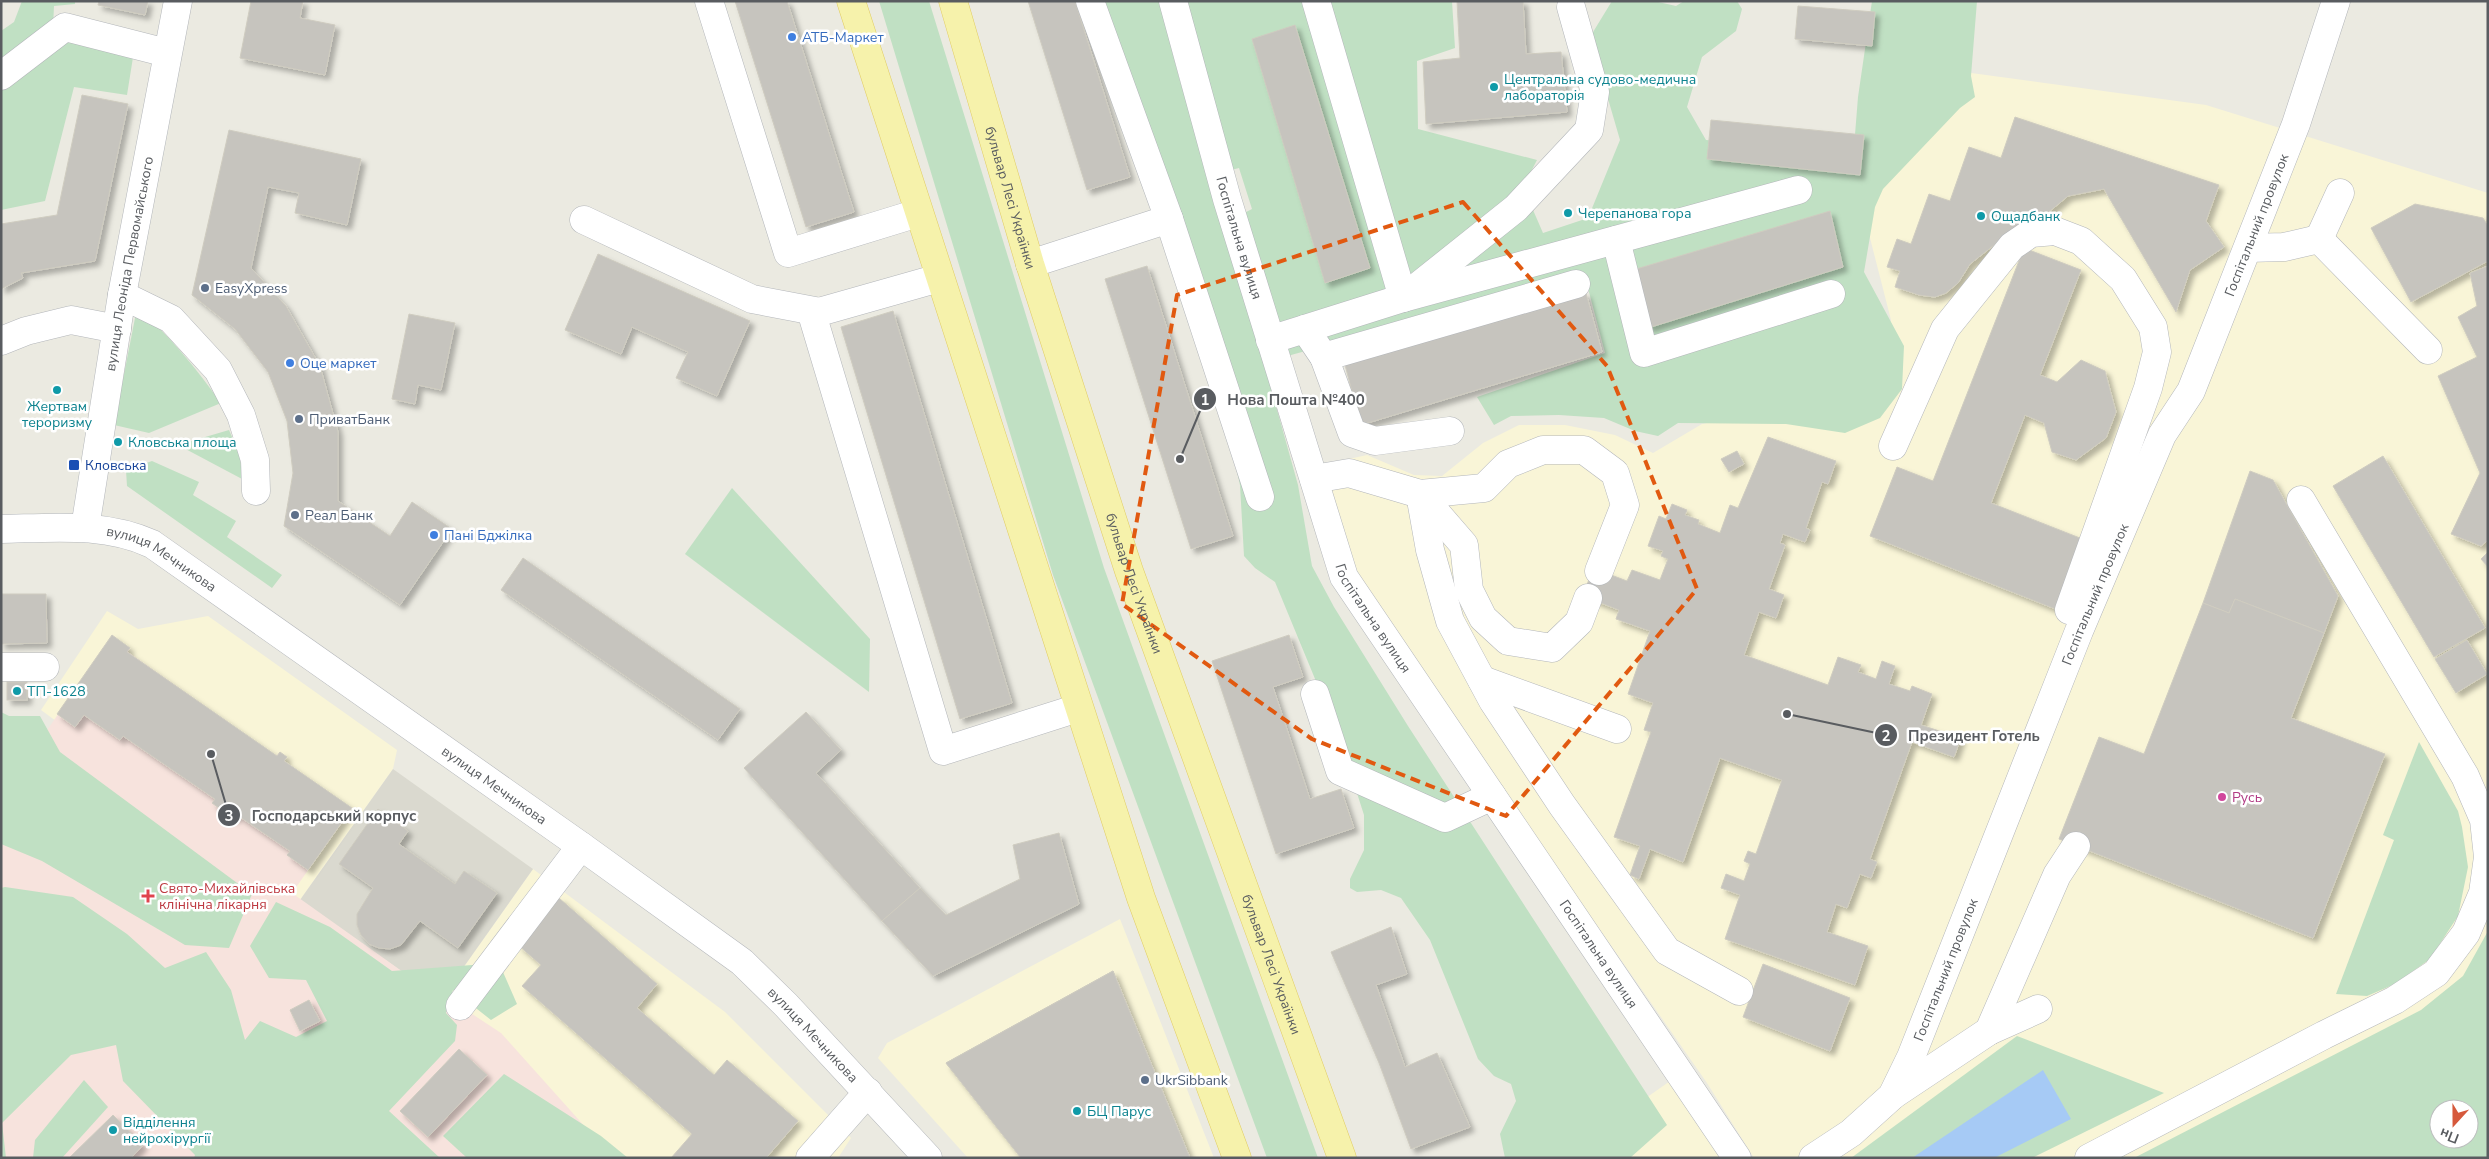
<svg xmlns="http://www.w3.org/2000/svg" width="2489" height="1159" font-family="'Nunito Sans',sans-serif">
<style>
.commercial{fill:#f9f5d7}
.education{fill:#dad9cf}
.medical{fill:#f7e3dd}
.green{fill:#c0e0c3;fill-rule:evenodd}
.water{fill:#a6caf5}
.building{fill:#c6c4be;stroke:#cfccc0;filter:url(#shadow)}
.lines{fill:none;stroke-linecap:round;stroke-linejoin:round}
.minor-casing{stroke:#b3b6ba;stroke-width:29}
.major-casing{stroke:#e1cc63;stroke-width:29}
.minor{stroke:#fff;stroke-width:28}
.major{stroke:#f6f2ab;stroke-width:28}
.marked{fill:none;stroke:#e15910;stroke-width:4;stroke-dasharray:10 6;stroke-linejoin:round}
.shop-dot{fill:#3f7fe0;stroke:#fff;stroke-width:2}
.culture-dot{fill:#0f9aa8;stroke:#fff;stroke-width:2}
.service-dot{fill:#5c6f8a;stroke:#fff;stroke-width:2}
.transit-dot{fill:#1a4fb4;stroke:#fff;stroke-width:2}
.hotel-dot{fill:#d1479c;stroke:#fff;stroke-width:2}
.health-dot{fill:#e0444e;stroke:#fff;stroke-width:2}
.labels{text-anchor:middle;stroke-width:5;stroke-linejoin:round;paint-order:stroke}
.shop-label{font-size:14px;fill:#366cbe;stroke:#fff;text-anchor:start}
.culture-label{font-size:14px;fill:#0d838f;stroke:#fff;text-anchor:start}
.street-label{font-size:14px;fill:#595c60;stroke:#fff}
.service-label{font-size:14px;fill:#4e5e75;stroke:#fff;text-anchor:start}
.transit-label{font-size:14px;fill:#164399;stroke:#fff;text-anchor:start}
.hotel-label{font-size:14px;fill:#b23c85;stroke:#fff;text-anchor:start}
.health-label{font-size:14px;fill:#be3a42;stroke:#fff;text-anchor:start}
.leader{fill:none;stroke:#595c60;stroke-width:2}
.callout-dot{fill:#595c60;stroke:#fff;stroke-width:2}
.mark-label{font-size:15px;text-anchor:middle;font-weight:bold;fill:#fff}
.callout-label{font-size:15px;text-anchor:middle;font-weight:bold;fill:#595c60;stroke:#fff;stroke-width:5;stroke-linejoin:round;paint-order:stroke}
</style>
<defs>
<filter id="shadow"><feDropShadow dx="4.5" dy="4.5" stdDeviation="2.5" flood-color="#0004"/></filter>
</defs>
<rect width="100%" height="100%" fill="#ebeae1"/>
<!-- commercial -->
<g class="commercial">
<polygon points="1883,61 2206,105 2488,193 2488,1038 2203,1158 1754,1158 1707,1083 1348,569 1317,466 1367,455 1414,475 1442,476 1483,443 1519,425 1565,425 1615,435 1653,453 1702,424 1747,415 1884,362 1891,320 1860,199"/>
<polygon points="107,611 138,629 208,616 397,750 393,769 300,900 41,710"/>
<polygon points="533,869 725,1012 851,1138 838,1158 613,1158 441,999"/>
<polygon points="1120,919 1214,1158 968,1158 878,1058 887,1043"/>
<polygon points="1673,1079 1729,1158 1530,1158 1633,1107"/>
</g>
<!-- education -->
<polygon class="education" points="393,769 533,869 441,999 300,900"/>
<!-- medical -->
<polygon class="medical" points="112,635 130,648 128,652 276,756 280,752 287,757 284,761 352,808 292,893 441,999 460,1006 501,1033 613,1158 1,1158 1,735 37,745"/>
<!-- green -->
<g class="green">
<polygon points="22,1 75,1 75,4 54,6 53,27 1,67 1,31 14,22"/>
<polygon points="879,1 929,1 1104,568 1318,1158 1267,1158 1053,575"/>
<polygon points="1102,1 1159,1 1180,81 1249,309 1298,485 1312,566 1334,607 1408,726 1667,1125 1630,1158 1505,1158 1500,1134 1516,1101 1511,1084 1494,1076 1478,1059 1430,940 1401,898 1381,890 1357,892 1350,888 1350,879 1364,850 1364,815 1339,737 1275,582 1255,568 1244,556 1240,485 1182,230"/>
<polygon points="1180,1 1452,1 1455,48 1417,61 1418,129 1537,160 1523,187 1543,233 1588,218 1620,140 1590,37 1612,1 1654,1 1676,6 1684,1 1737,1 1742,9 1736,31 1702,57 1687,107 1706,140 1811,150 1854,147 1858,97 1872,1 1977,1 1971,76 1975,97 1960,108 1883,189 1875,207 1864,272 1904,346 1902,389 1880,418 1845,433 1786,424 1678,423 1658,436 1635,431 1604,418 1559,415 1511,416 1494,425 1477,397 1605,353 1584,273 1284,357 1240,215 1252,209 1239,168 1227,171"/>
<polygon points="66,35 134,51 127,95 74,87 45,201 1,210 1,83"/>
<path d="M137,308c33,27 59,61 84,95l-72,30 -35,-8z"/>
<polygon points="229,430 240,455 242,479 178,445"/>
<polygon points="152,461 199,482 193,495 236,521 227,537 282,575 272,588 127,486 126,470"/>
<polygon points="732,488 870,639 869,692 685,554"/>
<polygon points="1,712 9,716 40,716 60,752 252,894 229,948 185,945 42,861 1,844"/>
<polygon points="2419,742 2458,811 2462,827 2468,867 2458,916 2430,959 2395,984 2367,996 2336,994 2394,840 2383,835"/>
<polygon points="5,887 73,897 127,934 165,968 206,952 231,990 245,1040 260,1021 296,1037 327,1021 306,980 269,978 250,946 276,902 330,927 392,971 499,963 517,1004 491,1020 453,990 446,1013 457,1025 455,1041 389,1111 440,1158 194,1158 195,1155 123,1081 116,1045 71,1055 2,1123 6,1158 1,1158 1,888"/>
<path d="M2488,931v227h-354l287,-148 42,-34zM2439,1109h30v30h-30z"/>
<polygon points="2017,1036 2164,1093 2032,1158 1851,1158"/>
<polygon points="504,1074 601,1136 628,1158 467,1158 443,1136"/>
<polygon points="84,1080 108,1107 62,1158 33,1158 35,1140"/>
</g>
<!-- water -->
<polygon class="water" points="2043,1070 2071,1119 1994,1158 1912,1158"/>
<!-- building -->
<g class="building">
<polygon points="99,1 148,1 145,15 98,5"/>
<polygon points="251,1 303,1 300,18 335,25 325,75 240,58"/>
<polygon points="735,1 787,1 854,212 806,227"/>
<polygon points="1028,1 1075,1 1130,177 1087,190"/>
<polygon points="1457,1 1523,1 1526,54 1561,52 1567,112 1426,124 1423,62 1460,58"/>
<polygon points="1798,6 1875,12 1872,46 1795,39"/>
<polygon points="1295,25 1370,268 1325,283 1252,39"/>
<polygon points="82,95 128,104 95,261 21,273 23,278 1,289 1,224 57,215"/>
<polygon points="2015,117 2219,185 2206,221 2224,247 2190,270 2176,312 2104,189 2068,196 2050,211 2008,234 1970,264 1958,283 1946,293 1935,297 1919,295 1895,287 1900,271 1887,267 1897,239 1911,244 1929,194 1950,201 1969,147 2001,158"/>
<polygon points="1711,120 1864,135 1860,175 1707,159"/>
<polygon points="229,130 361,159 347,225 295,213 299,193 268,187 251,268 286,306 320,366 338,432 338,501 390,536 412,502 452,529 400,605 284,526 293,473 287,421 268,372 235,329 192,295"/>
<polygon points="2415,204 2483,218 2488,226 2488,261 2411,302 2371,228"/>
<polygon points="1830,211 1843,267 1648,328 1633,270"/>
<polygon points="2024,248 2081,270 2040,375 2057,382 2081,360 2105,371 2116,412 2106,438 2076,460 2052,452 2044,423 2025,415 1991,503 2085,540 2058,610 1870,536 1897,467 1933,481"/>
<polygon points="598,254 750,321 717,396 676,378 688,352 632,327 621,354 565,330"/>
<polygon points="1147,266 1233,536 1191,549 1105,279"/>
<polygon points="2488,266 2488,540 2481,546 2451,534 2480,473 2438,376 2477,357 2458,317 2477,306 2470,273"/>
<polygon points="1586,293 1602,352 1361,425 1345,365"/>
<polygon points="893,311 1012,703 960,719 841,327"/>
<polygon points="409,314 455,323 441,390 418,385 415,404 392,399"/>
<polygon points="1768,437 1836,461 1828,484 1822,482 1806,528 1810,530 1805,542 1783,534 1780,543 1785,545 1769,589 1784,595 1776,618 1759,612 1744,655 1828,685 1838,657 1861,665 1858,672 1876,679 1882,661 1895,666 1889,684 1910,691 1912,686 1932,694 1921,725 1961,738 1954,757 1912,742 1870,859 1877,862 1871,878 1860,874 1847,908 1836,904 1827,932 1868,946 1855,985 1725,939 1740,895 1721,888 1726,874 1744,881 1750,864 1744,861 1748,851 1756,854 1782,780 1720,758 1683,862 1650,849 1639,879 1630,875 1640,846 1614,837 1651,732 1644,730 1653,703 1628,694 1650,631 1616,619 1619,610 1583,596 1593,568 1627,581 1632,570 1660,580 1668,559 1661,556 1663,551 1648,546 1659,516 1666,519 1672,504 1687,510 1685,515 1699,520 1698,524 1720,533 1730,505 1738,508"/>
<polygon points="1737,451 1744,464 1729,472 1721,459"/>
<polygon points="2383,456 2485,628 2434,657 2333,486"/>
<polygon points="2250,471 2273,480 2338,596 2324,633 2235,599 2229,613 2203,603"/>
<polygon points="2488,552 2488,567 2481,559"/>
<polygon points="523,558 740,709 718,740 501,590"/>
<polygon points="1,594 46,594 47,643 1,644"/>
<polygon points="2235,599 2324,633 2291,718 2385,754 2313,938 2059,839 2099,737 2144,754 2203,603 2229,613"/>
<polygon points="112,635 130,648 127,652 277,756 280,752 287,757 284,761 352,808 308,870 287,855 290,851 237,815 234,819 212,803 215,799 123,736 120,740 84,715 75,727 57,714"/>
<polygon points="1289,635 1303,677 1273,687 1307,790 1310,799 1341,789 1354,828 1276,854 1212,661"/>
<polygon points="2467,640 2487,674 2456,693 2435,659"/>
<rect x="7" y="682" width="20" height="18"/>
<polygon points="806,712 841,750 816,773 920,888 882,921 744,768"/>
<polygon points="378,809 408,831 399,844 455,884 464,871 497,893 458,948 420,921 401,945 390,949 379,948 369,944 361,935 357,925 357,914 373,888 339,864"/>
<polygon points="1059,833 1079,904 933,976 882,921 920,888 946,915 1020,879 1013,845"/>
<polygon points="559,898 657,984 637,1008 714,1075 727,1060 798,1121 766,1158 671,1158 692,1134 522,986 541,965 518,945"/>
<polygon points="1391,927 1407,974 1376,985 1405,1067 1437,1053 1470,1127 1411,1149 1379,1063 1331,952"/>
<polygon points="1763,964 1850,998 1830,1051 1743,1017"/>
<polygon points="1113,971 1190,1158 1021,1158 946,1063"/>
<polygon points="1113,971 1190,1158 1021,1158 946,1063"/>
<polygon points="309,1000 320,1021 300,1031 290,1010"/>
<polygon points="459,1049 487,1075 428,1137 400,1111"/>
<polygon points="113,1115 143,1145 131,1158 69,1158"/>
</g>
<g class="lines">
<!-- minor casing -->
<g class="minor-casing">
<g id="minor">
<polyline points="709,1 788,253 918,213"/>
<polyline points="1090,1 1169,219 1260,497"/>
<path id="s1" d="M1173,1l54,198 117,378 393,581"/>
<polyline points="1316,1 1403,298"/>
<polyline points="1,76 65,27 167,53"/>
<polyline points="584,220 752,299 820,312"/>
<polyline points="2319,239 2340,193"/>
<polyline points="1616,240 1644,353 1831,294"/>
<polyline points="2248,248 2284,247 2319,239 2428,350"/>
<polyline points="1030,264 1169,219"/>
<polyline points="939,278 812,314 943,751 1078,708"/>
<polyline points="1412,291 1516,208 1589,130 1595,92 1571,7"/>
<polyline points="122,295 171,319 218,370 241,415 255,460 256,491"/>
<polyline points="1305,329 1324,357 1576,284"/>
<polyline points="1270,340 1403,298 1798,190"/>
<polyline points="1,341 26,331 71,320 117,329"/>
<polyline points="1324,357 1352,433 1375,441 1450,431"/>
<polyline points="1893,446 1945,329 2012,246 2031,233 2055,231 2081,241 2123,279 2153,327 2157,352 2148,388 2069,610"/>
<polyline points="1314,479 1349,473 1420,494 1430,550 1450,621 1493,701 1562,805 1667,951 1739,991"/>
<path id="s2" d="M85,528l37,-233 56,-294"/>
<path id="s3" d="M1,529c51,-1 104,-7 151,15l429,302 161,116 44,43 142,153"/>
<polyline points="1588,598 1579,622 1552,648 1508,641 1483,618 1469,590 1464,545 1420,494 1484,488 1508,464 1543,450 1584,450 1615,473 1625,505 1599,571"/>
<polyline points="1,667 45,667"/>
<polyline points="1482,680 1617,729"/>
<polyline points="1315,694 1340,771 1445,818 1492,796"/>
<polyline points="460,1006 581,846"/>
<polyline points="1989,1031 2057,875 2076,846"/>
<polyline points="1893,1095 1989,1031 2038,1009"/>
<polyline points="810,1158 868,1092"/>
<path id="s4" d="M1813,1158l38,-25 41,-37 19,-39 168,-426 83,-196 29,-44 105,-267 40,-123"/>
<polyline points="2089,1158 2324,1035 2395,1000 2436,973 2466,933 2483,893 2488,857 2484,820 2465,776 2301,500"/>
</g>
</g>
<!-- major casing -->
<g class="major-casing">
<g id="major">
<polyline points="851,1 1141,898 1237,1158"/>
<path id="s5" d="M953,1l77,263 99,307 213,587"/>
</g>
</g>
<!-- minor -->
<use href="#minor" class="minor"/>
<!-- major -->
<use href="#major" class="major"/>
</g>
<!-- marked area -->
<path class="marked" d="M1463,202l144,164 90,223 -191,227 -194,-77 -190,-135 55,-309z"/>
<!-- markers -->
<g class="shop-dot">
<circle cx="792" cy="37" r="5"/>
<circle cx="290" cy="363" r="5"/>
<circle cx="434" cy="535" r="5"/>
</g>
<g class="culture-dot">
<circle cx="1494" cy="87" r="5"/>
<circle cx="1568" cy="213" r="5"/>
<circle cx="1981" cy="216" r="5"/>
<circle cx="57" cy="390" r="5"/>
<circle cx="118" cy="442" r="5"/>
<circle cx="17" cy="691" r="5"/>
<circle cx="1077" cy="1111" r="5"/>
<circle cx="113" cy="1130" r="5"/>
</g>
<g class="service-dot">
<circle cx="205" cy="288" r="5"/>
<circle cx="299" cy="419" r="5"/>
<circle cx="295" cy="515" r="5"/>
<circle cx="1145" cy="1080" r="5"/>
</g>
<rect class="transit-dot" x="68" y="459" width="12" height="12" rx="2.5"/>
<circle class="hotel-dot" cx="2222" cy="797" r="5"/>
<path class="health-dot" d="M145.5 888.5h5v5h5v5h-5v5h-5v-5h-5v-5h5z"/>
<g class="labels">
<!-- shop labels -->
<g class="shop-label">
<text x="802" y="42">АТБ-Маркет</text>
<text x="300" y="368">Оце маркет</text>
<text x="444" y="540">Пані Бджілка</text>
</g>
<!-- culture labels -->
<g class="culture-label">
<text x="1504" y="84">Центральна судово-медична<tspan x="1504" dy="16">лабораторія</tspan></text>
<text x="1578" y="218">Черепанова гора</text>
<text x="1991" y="221">Ощадбанк</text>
<text x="57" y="411" text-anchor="middle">Жертвам<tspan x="57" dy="16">тероризму</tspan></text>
<text x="128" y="447">Кловська площа</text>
<text x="27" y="696">ТП-1628</text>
<text x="1087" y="1116">БЦ Парус</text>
<text x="123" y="1127">Відділення<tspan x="123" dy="16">нейрохірургії</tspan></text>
</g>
<!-- street labels -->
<g class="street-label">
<text dy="5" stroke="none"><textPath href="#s5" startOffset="205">бульвар Лесі Українки</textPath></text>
<text dy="5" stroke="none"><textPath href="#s4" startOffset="1046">Госпітальний провулок</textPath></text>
<text dy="5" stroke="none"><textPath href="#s1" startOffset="246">Госпітальна вулиця</textPath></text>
<text dy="5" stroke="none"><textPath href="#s2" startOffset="268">вулиця Леоніда Первомайського</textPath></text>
<text dy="5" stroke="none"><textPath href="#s3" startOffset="168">вулиця Мечникова</textPath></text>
<text dy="5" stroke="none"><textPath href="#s5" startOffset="610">бульвар Лесі Українки</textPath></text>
<text dy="5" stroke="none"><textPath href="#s4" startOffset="642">Госпітальний провулок</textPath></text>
<text dy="5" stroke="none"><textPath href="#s1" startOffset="651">Госпітальна вулиця</textPath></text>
<text dy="5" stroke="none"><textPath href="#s3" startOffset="572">вулиця Мечникова</textPath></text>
<text dy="5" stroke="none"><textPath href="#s1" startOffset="1056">Госпітальна вулиця</textPath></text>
<text dy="5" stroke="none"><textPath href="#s5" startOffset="1015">бульвар Лесі Українки</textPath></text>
<text dy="5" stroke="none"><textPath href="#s4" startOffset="238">Госпітальний провулок</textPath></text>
<text dy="5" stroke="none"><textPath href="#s3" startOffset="978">вулиця Мечникова</textPath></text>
</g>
<!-- service labels -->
<g class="service-label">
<text x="215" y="293">EasyXpress</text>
<text x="309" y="424">ПриватБанк</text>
<text x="305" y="520">Реал Банк</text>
<text x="1155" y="1085">UkrSibbank</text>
</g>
<!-- transit labels -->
<g class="transit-label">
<text x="85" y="470">Кловська</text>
</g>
<!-- hotel labels -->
<g class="hotel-label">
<text x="2232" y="802">Русь</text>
</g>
<!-- health labels -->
<g class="health-label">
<text x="159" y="893">Свято-Михайлівська<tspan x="159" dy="16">клінічна лікарня</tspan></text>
</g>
</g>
<!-- callouts -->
<path class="leader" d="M1180 459L1205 399M1787 714L1886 735M211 754L229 815"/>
<g class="callout-dot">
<circle cx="1180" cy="459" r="5"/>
<circle cx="1787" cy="714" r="5"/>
<circle cx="211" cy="754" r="5"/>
<circle cx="1205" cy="399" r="12"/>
<circle cx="1886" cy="735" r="12"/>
<circle cx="229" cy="815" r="12"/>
</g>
<g class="mark-label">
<text x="1205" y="405">1</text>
<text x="1886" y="741">2</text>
<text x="229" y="821">3</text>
</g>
<g class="callout-label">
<text x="1296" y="405">Нова Пошта №400</text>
<text x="1974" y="741">Президент Готель</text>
<text x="334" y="821">Господарський корпус</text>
</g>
<!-- border -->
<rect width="2489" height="1159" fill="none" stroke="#595c60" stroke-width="5"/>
<!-- north arrow -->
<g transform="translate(2454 1124) rotate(201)"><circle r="24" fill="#ffffff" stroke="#bdbebf"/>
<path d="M0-4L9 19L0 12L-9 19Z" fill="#d6593c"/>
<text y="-8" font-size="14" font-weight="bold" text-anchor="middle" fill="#595c60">Пн</text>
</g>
</svg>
